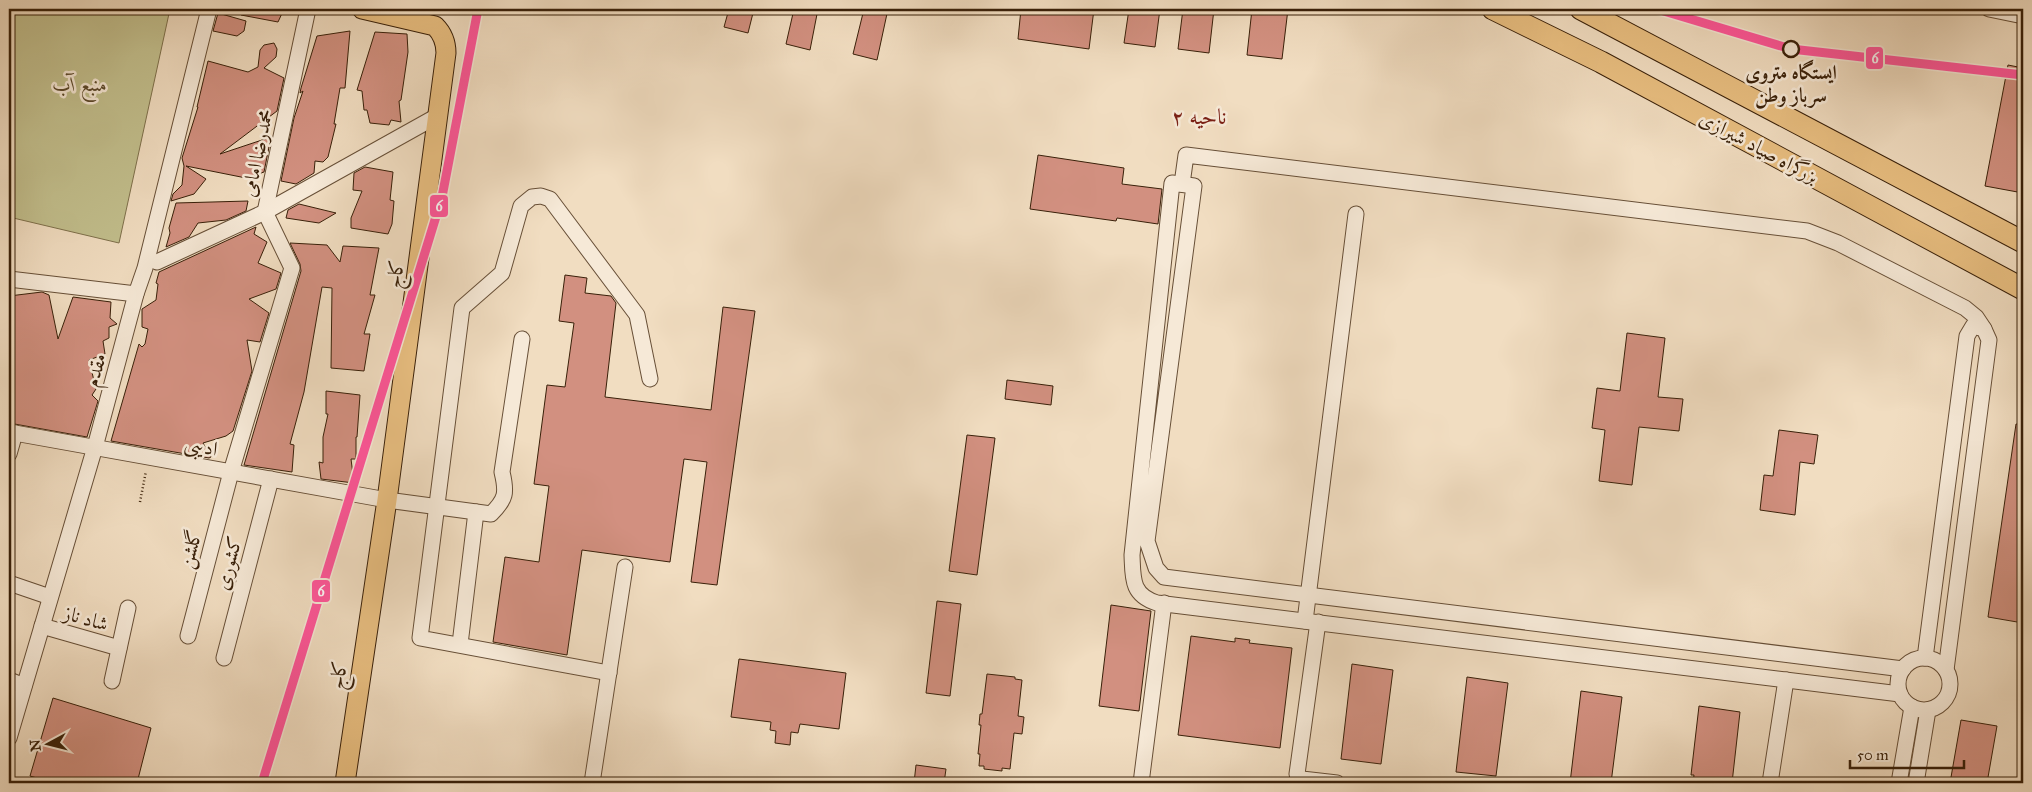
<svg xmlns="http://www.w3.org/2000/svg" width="2032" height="792" font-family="'IM FELL Great Primer',Amiri,serif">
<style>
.green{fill:#c2bf8d;stroke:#7e704b}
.building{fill:#d29080;stroke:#392009}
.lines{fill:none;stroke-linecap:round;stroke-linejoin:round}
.minor-casing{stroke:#674f37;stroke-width:17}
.major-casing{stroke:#392009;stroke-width:21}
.highway-casing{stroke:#392009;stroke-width:23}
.path{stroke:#392009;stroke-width:2.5;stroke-dasharray:1 2.5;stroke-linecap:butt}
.minor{stroke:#f6e9d7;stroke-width:15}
.major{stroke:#e8be80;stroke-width:19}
.highway{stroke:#e8be80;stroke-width:21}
.metro-1-casing{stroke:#f6e9d7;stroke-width:12}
.metro-1{stroke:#f59;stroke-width:9}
.stop-dot{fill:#f6e9d7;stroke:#392009;stroke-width:2.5}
.labels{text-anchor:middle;stroke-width:5;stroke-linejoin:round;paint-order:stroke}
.stop-label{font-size:20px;font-weight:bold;fill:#392009;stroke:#f6e9d7}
.park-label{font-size:20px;font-style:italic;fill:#5b482a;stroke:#f6e9d7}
.street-label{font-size:20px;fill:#392009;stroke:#f6e9d7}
.quarter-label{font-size:22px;fill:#7a1f14;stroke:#f6e9d7}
.line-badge{stroke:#f6e9d7;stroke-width:2}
.badge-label{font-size:14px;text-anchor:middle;font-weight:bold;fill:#fff}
</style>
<rect width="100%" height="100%" fill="#f1ddc1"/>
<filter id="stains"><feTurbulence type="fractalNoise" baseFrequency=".004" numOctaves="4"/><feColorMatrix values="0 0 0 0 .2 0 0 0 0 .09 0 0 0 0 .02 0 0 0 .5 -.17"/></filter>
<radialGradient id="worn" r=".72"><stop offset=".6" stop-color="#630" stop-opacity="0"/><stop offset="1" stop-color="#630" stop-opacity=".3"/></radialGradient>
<!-- green -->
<polygon class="green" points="9,9 170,9 119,243 9,217"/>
<!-- building -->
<g class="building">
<polygon points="241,9 284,9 278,22 241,15"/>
<polygon points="729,9 754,9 748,33 724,27"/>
<polygon points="794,9 818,9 810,50 786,44"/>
<polygon points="864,9 888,9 877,60 853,54"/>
<polygon points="1021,9 1094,9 1089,49 1018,39"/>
<polygon points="1129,9 1160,9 1155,47 1124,43"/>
<polygon points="1183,9 1214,9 1209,53 1178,49"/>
<polygon points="1252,9 1288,9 1282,59 1247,55"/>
<polygon points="218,13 246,21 244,31 237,36 213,31"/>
<polygon points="350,31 345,88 340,88 334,124 336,124 328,157 323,162 315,161 314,173 296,184 281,181 294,118 303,91 300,93 301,88 317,36"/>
<polygon points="375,32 407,34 408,52 401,100 399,101 401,122 391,120 389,125 370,123 367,110 364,110 362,91 357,90"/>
<polygon points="274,43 277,49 276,57 264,68 284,78 277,111 220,154 271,137 264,172 246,178 186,166 206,179 194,194 171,201 173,194 182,185 184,166 182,158 198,107 197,107 208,61 248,72 258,67 260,50 264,45"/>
<polygon points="2008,65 2023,68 2023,193 1985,186"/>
<polygon points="1038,155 1124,168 1122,184 1162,189 1158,224 1117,218 1116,221 1030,209"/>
<polygon points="365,167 393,172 390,200 394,201 392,224 388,234 351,228 351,218 362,191 353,190 354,173"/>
<polygon points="248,201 246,211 226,220 198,223 189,237 166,247 170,233 169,228 176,203"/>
<polygon points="299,204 336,213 319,223 286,218 288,210"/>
<polygon points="256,227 254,234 267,242 258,263 281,273 276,289 249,299 269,313 260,342 247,340 252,371 233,431 226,436 203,443 211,457 209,458 111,441 139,344 142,347 145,344 148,329 142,327 142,309 156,300 158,284 156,283 159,272"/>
<polygon points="290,243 327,245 340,262 343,246 379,248 370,295 375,295 364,334 370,334 364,371 331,368 332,288 322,287 304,392 290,444 294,445 292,472 244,465 301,271 300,264"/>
<polygon points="565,275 587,278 585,293 611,296 616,303 605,397 711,410 723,307 755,311 717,585 691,582 707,462 684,459 670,562 582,550 567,655 493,642 505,557 539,562 549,486 534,484 547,385 565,387 574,323 559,321"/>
<polygon points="42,292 49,295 58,339 73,297 111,302 110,318 117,324 109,327 109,338 103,341 105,354 89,360 96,389 92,395 98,401 87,437 9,423 9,296"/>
<polygon points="1627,333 1665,338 1658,397 1683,399 1679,431 1639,427 1632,485 1599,481 1605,430 1592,428 1597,388 1620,391"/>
<polygon points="1007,380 1053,386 1051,405 1005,399"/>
<polygon points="326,391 360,395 357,437 356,437 356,459 351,459 354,483 321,479 319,462 323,463 323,437 328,414 326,414"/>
<polygon points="2016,424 2023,425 2023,623 1988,617"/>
<polygon points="1779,430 1818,435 1814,464 1800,462 1795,515 1760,510 1764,475 1773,476"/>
<polygon points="967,435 995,438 977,575 949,571"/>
<polygon points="937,601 961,604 950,696 926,693"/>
<polygon points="1111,605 1151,611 1139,711 1099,706"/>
<polygon points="1191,636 1235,642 1235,638 1250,640 1249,643 1292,648 1280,748 1178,735"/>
<polygon points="739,659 846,673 839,729 800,724 798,733 791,732 790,745 775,743 776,731 770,730 771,722 731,717"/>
<polygon points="1352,664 1393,670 1381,764 1341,759"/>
<polygon points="987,674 1015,677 1015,679 1022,680 1018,716 1024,717 1022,734 1014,733 1010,769 1002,768 1002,771 984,769 984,766 979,766 980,754 978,754 981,725 979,725 980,714 982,714"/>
<polygon points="1467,677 1508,683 1496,776 1456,772"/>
<polygon points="1581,691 1622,697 1611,783 1570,783"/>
<polygon points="53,698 151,728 137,783 54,783 30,776"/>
<polygon points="1699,706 1740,712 1732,783 1693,783 1694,775 1691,775"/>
<polygon points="1961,720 1997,726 1987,783 1950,783"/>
<polygon points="916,765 946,769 944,783 914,783"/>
</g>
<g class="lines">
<!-- minor casing -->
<g class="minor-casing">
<g id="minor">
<polyline points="1989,9 2023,16"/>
<polyline points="1182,184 1186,155 1807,231 1838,243 1965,308 1976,317 1984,329"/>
<polyline points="157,262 265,212 439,115"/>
<polyline points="9,279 136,294"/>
<path d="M9,432l378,68 104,14c15,-15 16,-21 11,-42l20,-133"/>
<polyline points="9,454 15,433"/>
<polyline points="9,583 50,597"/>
<polyline points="1305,621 1356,214"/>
<polyline points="1318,622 1297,774 1302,779 1337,783"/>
<polyline points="42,626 119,648"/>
<polyline points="188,636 231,472 292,268 265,212 308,9"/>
<polyline points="460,644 476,512"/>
<polyline points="224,658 271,479"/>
<polyline points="1925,658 1967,336 1973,326 1984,329 1989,340 1946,670"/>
<circle cx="1924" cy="684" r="26"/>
<polyline points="609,673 420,638 462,308 502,273 521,206 532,197 541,196 550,199 637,315 650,379"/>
<polyline points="9,680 24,686"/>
<polyline points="112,681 128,608"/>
<path d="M1900,694l-743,-91c-26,-8 -24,-25 -25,-48l40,-372 22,3 -47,355 9,27 8,9 739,92"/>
<polyline points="9,738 95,447 136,294 145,268 209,9"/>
<polyline points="592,783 625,567"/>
<polyline points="1141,783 1164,603"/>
<polyline points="1770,783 1786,680"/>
<polyline points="1899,783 1912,707"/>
<polyline points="1916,783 1928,710"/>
</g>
</g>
<!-- major casing -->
<g class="major-casing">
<path id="major" d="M345,783l42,-283 59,-447c0,-11 -3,-19 -11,-27l-73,-17"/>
</g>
<!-- highway casing -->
<g class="highway-casing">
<g id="highway">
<polyline points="1493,9 1601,62 2023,289"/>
<polyline points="1581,9 2023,242"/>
</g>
</g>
<!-- path -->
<polyline class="path" points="140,502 146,471"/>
<!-- minor -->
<use href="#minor" class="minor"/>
<!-- major -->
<use href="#major" class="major"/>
<!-- highway -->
<use href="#highway" class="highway"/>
<!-- metro-1 casing -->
<g class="metro-1-casing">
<g id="metro-1">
<polyline points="1657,9 1791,49 2023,75"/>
<polyline points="262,783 442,197 478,9"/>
</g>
</g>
<!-- metro-1 -->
<use href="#metro-1" class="metro-1"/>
</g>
<!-- markers -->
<circle class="stop-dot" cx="1791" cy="49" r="8"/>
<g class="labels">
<!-- stop labels -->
<g class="stop-label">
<text x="1791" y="79">ایستگاه متروی<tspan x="1791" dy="23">سرباز وطن</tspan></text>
</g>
<!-- park labels -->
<g class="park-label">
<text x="80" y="91">منبع آب</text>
</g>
<!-- street labels -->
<g class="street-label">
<text transform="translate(1759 147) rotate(28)" y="7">بزرگراه صیاد شیرازی</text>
<text transform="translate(257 153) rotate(-78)" y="7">محمدرضا امامی</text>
<text transform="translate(395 274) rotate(-82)" y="7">کاج</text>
<text transform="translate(95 370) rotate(-75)" y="7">مقدم</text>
<text transform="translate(201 446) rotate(10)" y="7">ادیبی</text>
<text transform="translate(190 549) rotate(-75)" y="7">گلشن</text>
<text transform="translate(228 563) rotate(-75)" y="7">کشوری</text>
<text transform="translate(86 618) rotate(16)" y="7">شاد ناز</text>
<text transform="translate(338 675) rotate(-82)" y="7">کاج</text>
</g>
<!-- quarter labels -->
<g class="quarter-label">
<text x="1199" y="124">ناحیه ۲</text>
</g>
</g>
<g class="line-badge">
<rect x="1865" y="46" width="19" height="24" rx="5" fill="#f59"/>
<rect x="429" y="194" width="20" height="24" rx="5" fill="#f59"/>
<rect x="311" y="579" width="20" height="24" rx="5" fill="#f59"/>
</g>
<g class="badge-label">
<text x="1875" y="63">6</text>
<text x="439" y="211">6</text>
<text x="321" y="596">6</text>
</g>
<!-- margin -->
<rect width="2032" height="792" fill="none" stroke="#f1ddc1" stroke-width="30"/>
<rect x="10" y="10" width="2012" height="772" fill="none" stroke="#392009" stroke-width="2.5"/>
<rect x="15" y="15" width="2002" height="762" fill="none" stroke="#392009"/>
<!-- north arrow -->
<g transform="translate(48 744) rotate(263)" stroke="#f6e9d7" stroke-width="4" paint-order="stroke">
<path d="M0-4L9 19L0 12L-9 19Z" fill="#392009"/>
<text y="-8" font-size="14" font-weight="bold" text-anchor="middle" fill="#392009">N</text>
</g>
<!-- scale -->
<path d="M1850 760v8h114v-8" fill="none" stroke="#392009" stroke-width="2.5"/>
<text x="1857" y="760" font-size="15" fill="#392009" stroke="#f6e9d7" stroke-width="4" paint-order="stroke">50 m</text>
<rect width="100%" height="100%" filter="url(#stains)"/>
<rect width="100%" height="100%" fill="url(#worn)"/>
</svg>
